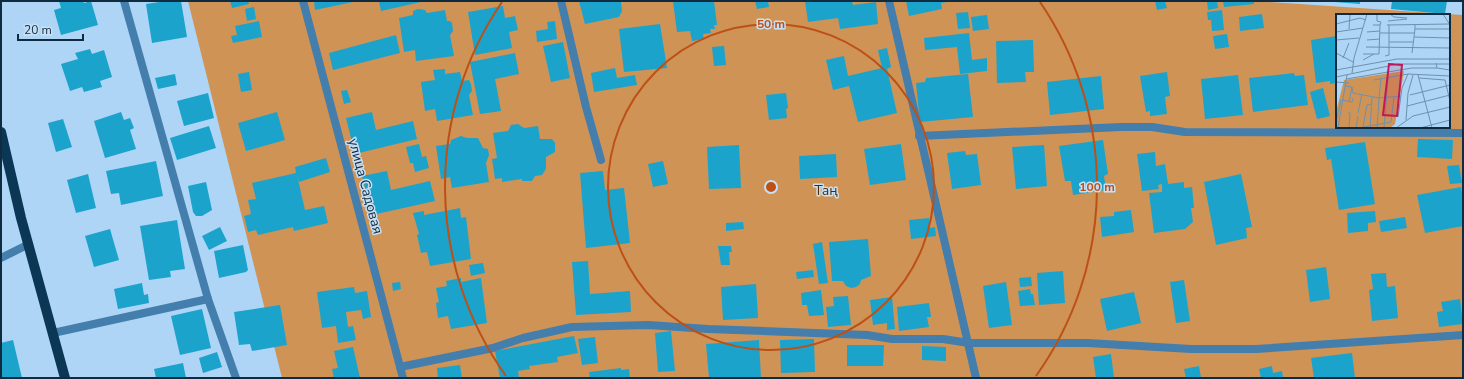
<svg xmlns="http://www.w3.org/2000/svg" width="1464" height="379" font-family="'Nunito Sans',sans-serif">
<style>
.green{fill:#cf9356;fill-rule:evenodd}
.building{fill:#1ca3cb}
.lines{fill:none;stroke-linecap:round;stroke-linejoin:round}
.minor{stroke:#437eac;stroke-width:8}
.primary{stroke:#0b3755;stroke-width:10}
.ring{fill:none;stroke:#bd5016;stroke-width:2}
.labels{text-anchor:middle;stroke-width:3;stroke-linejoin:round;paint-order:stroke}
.street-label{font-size:14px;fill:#0f2b40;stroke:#c7e0f6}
.park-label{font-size:14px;fill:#502e04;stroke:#c7e0f6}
.inset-road{fill:none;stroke:#6e91ad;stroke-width:1}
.view{fill:#c2185b;fill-opacity:0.15;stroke:#c2185b;stroke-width:2}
.inset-edge{fill:none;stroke:#0f2b40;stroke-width:2}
.centre{fill:#bd5016;stroke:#c7e0f6;stroke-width:2}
.ring-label{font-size:12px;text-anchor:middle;font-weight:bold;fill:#bd5016;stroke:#c7e0f6;stroke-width:3;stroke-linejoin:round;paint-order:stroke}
</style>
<rect width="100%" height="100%" fill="#aed5f6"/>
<!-- green -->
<path class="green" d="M188,1h1066l209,14v363h-1181zM1337,15h112v112h-112z"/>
<!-- building -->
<g class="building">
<polygon points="59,1 83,1 84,3 91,1 98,25 61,35 54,10 61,8"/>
<polygon points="166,1 181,1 187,37 152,43 146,4"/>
<polygon points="230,1 248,1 249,4 232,8"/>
<polygon points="314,1 353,1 353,2 315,10"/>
<polygon points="379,1 421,1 421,2 381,11"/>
<polygon points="579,1 621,1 622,11 619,17 585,24"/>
<polygon points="673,1 714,1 717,25 714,25 715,29 710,29 711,33 703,34 704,39 692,41 690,31 677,32"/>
<polygon points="755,1 768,1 769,7 757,9"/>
<polygon points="805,1 852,1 853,5 876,2 878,24 840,29 838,18 808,22"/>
<polygon points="906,1 947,1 947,2 941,3 942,9 909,16"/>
<polygon points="1155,1 1165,1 1167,8 1157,10"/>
<polygon points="1207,1 1217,1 1218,8 1208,10"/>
<polygon points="1223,1 1254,1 1254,4 1224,7"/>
<polygon points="1321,1 1360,1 1360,4"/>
<polygon points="1392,1 1447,1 1445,14 1391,9"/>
<polygon points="503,6 505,18 515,16 518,30 509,32 512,48 475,55 468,12"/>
<polygon points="254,7 256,19 247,21 245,9"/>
<polygon points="418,9 425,10 427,13 445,10 447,21 450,21 452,23 453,31 450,35 454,56 416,61 415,50 404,52 399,18 413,15 413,11"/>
<polygon points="1222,10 1224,30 1212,31 1211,20 1208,20 1207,12"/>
<polygon points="968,12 970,28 958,29 956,13"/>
<polygon points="1262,14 1264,28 1240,31 1239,17"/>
<polygon points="987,15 989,29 973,31 971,17"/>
<polygon points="259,21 262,37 233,43 231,36 237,35 235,26"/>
<polygon points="555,21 557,39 537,42 536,31 548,29 547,22"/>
<polygon points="660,24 667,68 624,72 619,29"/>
<polygon points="969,33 972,60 987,58 987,71 960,74 957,47 925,50 924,38"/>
<polygon points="1227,34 1229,47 1215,49 1213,36"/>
<polygon points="396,35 400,53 333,70 329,53"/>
<polygon points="1337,36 1337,83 1330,84 1330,81 1316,83 1311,40"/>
<polygon points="1033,40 1034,72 1025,72 1026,82 997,83 996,41"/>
<polygon points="563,42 570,78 551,82 543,46"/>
<polygon points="724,46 726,65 714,66 712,47"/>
<polygon points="887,48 891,67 887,69 897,113 858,122 849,86 833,90 826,60 844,56 848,76 882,68 878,50"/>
<polygon points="90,49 92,54 104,50 112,77 100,81 102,87 84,92 82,87 70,91 61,64 78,59 75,53"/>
<polygon points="515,53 519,74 495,79 501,111 480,114 470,62"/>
<polygon points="615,68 617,78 635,75 637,85 594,92 591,73"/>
<polygon points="445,69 445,74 460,72 462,81 469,80 471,84 472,91 469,95 473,115 437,121 435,109 425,111 421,82 435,80 433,70"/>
<polygon points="249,72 252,90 241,92 238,74"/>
<polygon points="1167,72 1170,96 1165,97 1167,114 1150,116 1150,111 1146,112 1140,76"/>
<polygon points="1294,73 1295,76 1304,75 1308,105 1253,112 1249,78"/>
<polygon points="175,74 177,85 158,89 155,78"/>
<polygon points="968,74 973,117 920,122 916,83 925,82 926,78"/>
<polygon points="1238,75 1243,115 1205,119 1201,79"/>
<polygon points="1101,76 1104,109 1050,115 1047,82"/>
<polygon points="1323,88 1330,116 1317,119 1310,92"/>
<polygon points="347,90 351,102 344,104 341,91"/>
<polygon points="208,93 214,118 184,126 177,101"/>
<polygon points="786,93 788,108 786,109 787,118 769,120 766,95"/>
<polygon points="121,112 124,120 130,118 134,128 130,130 136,149 105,158 94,121"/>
<polygon points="277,112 285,140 246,151 238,123"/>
<polygon points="372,112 376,130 413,121 417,139 355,154 346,118"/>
<polygon points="63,119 72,147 56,152 48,123"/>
<polygon points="518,124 524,128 538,126 540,139 552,139 555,143 555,152 546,157 546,169 542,175 535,176 532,181 522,181 522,179 502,182 502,178 495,179 492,159 497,158 493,133 508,131 511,125"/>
<polygon points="209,126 216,148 177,160 170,138"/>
<polygon points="461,136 467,138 478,138 483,148 488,149 489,155 486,163 489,182 452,188 450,177 441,179 436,146 450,144 451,140"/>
<polygon points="1418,139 1453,140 1452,159 1417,157"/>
<polygon points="1103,140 1108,174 1104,176 1106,190 1073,195 1071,181 1065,181 1059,146"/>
<polygon points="1365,142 1375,204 1339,210 1331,159 1327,160 1325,148"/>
<polygon points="419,144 422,157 426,156 429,168 415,172 413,163 410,163 406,147"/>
<polygon points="901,144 906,180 870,185 864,149"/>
<polygon points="739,145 741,188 709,189 707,147"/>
<polygon points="1044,145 1047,186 1016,189 1012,147"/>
<polygon points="965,151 966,155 977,154 981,185 952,189 947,153"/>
<polygon points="1155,152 1156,166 1165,164 1168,184 1184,182 1184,188 1192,187 1194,208 1191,208 1193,222 1185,229 1154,233 1149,193 1162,192 1162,184 1158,185 1159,189 1142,191 1137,154"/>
<polygon points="836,154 837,177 800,179 799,156"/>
<polygon points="326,158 330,172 299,182 297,175 305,210 324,206 328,223 294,231 293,227 258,235 256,230 248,232 244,216 251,214 248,200 256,199 252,183 296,173 295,167"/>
<polygon points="156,161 163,196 121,205 119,193 111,194 106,171"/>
<polygon points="663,161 668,184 653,187 648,164"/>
<polygon points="1459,165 1462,183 1450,184 1447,166"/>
<polygon points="387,171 391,190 430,181 435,201 372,215 362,176"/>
<polygon points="603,171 605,190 624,188 630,243 586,248 580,173"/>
<polygon points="88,174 96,208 76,213 67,180"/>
<polygon points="1241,174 1252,227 1246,228 1247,238 1216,245 1204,182"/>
<polygon points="206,182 212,210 202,216 196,216 193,212 188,186"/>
<polygon points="1461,187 1463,199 1463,226 1425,233 1417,195"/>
<polygon points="460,208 461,218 466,217 471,259 430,266 427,252 421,253 417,235 419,234 413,213 424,211 424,215"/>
<polygon points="1131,210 1134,232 1102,237 1100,217 1114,216 1114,212"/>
<polygon points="1375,211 1376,222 1368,223 1368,231 1348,233 1347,213"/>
<polygon points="1405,217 1407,228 1381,232 1379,221"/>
<polygon points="929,218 930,228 935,227 936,236 911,239 909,220"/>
<polygon points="177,220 185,269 170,271 171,277 149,280 140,226"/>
<polygon points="743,222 744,229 726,231 726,223"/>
<polygon points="220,227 227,241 209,250 202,236"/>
<polygon points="110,229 119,260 94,267 85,236"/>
<polygon points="868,239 871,276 861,280 860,284 856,287 851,288 846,286 843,281 832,281 829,242"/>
<polygon points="822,242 828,283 819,284 813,244"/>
<polygon points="243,245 248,270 246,272 219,278 214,251"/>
<polygon points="718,246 731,246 732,252 729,252 730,265 721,265"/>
<polygon points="588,261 590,294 630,291 631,312 576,315 572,262"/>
<polygon points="483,263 485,273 471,276 469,265"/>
<polygon points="1326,267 1330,299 1310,302 1306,270"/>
<polygon points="813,270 814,277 797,279 796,272"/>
<polygon points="1063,271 1065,303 1039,305 1037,273"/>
<polygon points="1386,273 1387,287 1395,286 1398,318 1372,321 1369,290 1373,289 1371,274"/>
<polygon points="1031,277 1032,286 1020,287 1019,278"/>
<polygon points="461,278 461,282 481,278 487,323 451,329 448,316 438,318 436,303 439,302 436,288 447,286 446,281"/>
<polygon points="1184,280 1190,321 1176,323 1170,282"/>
<polygon points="400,282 401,289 393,291 392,283"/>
<polygon points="1006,282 1012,325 989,328 983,286"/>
<polygon points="142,283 144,295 148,294 149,303 118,309 114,289"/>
<polygon points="756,284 758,318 723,320 721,287"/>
<polygon points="354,287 355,293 367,291 371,317 363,319 361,310 346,312 348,327 353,326 356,340 338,343 336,326 322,328 317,292"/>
<polygon points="1030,289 1031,294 1033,294 1035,305 1020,306 1018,291"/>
<polygon points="821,290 824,315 809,316 807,305 802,305 801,293"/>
<polygon points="1134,292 1141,323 1107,331 1100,299"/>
<polygon points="848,296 851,325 828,327 826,307 834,306 833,297"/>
<polygon points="892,297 895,329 887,330 887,323 873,325 870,300"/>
<polygon points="1460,299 1463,324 1439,327 1437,312 1443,311 1441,302"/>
<polygon points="929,303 931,317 927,317 929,327 899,331 897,307"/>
<polygon points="280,305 287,345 252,351 250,344 239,345 234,312"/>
<polygon points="202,309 211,348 180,355 171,316"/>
<polygon points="671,331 675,371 658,372 655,333"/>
<polygon points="574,336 578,353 557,357 558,362 529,366 530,369 518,371 519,378 500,378 495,351"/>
<polygon points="595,337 598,363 582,365 578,339"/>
<polygon points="814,339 815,372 781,373 780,340"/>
<polygon points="13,340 22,378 1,378 1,343"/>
<polygon points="759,340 761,378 709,378 706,344"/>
<polygon points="847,345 884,345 883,366 847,366"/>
<polygon points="922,346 946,347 946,361 922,360"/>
<polygon points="353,347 360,378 334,378 332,369 338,368 334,351"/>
<polygon points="217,352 222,367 203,373 199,358"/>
<polygon points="1352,353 1355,378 1314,378 1311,358"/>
<polygon points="1111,354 1114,378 1096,378 1093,357"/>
<polygon points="183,363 186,378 156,378 154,369"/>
<polygon points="460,365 462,378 438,378 437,368"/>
<polygon points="1199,366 1201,378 1186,378 1184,369"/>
<polygon points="1272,366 1273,373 1282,371 1283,378 1261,378 1259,369"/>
<polygon points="621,368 621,370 629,369 630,378 590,378 589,372"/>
</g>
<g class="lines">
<!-- minor -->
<g class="minor">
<polyline points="124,1 208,299 236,378"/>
<polyline points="303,1 403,378"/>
<polyline points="561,1 586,107 601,160"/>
<polyline points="889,1 976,378"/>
<polyline points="919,136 1121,127 1152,127 1185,132 1463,133"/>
<polyline points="1,258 29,244"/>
<polyline points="53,333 208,299"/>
<polyline points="400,367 493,348 523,338 572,327 648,325 708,329 867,335 892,339 943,339 969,343 1088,343 1191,349 1256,349 1463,335"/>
</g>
<!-- primary -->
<polyline class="primary" points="1,132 21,218 65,378"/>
</g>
<!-- distance rings -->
<g class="ring">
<circle cx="771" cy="187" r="163"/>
<path d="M506 376A326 326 0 0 1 502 2M1040 2A326 326 0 0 1 1036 376"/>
</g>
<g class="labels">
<!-- street labels -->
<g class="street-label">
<text transform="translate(366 186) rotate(75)" y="5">улица Садовая</text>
</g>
<!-- park labels -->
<g class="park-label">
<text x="826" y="195">Таң</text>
</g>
</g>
<!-- overview -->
<g transform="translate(1336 14)">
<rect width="114" height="114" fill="#aed5f6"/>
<path d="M68,57l-9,53 -5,4h-54v-16l8,-32z" fill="#cf9356"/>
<path class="inset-road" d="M41,0v7l4,1 -1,3M54,0l4,3 13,1M107,0l7,11M52,7l19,-2M0,10l24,-6 6,2M79,10v5h35M51,11l62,-1M13,15l1,-15M0,18l27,-4M31,18l13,-1M44,19h34M78,23l36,1M0,26l23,-2M31,26l13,-1M53,28h24M30,33l84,1M0,39l17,9M76,39l3,-24M27,40h16l1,-29h-7M49,42l4,-1v-30M7,44l6,-15M27,46l11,-6M101,54l13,2M0,56l61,-11h53M16,59l2,-15 13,-44M82,61l14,53M0,63l62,-13h52M83,64l26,2 5,21M10,65l66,-11h25l-1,-5M38,66l34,-6 42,2M0,68l13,1M9,72l7,1 1,6 26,5 2,-19M74,81l40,-10M6,86l10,2 1,-4M13,88l3,-15M71,92l43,-11M12,99h2l-1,15M22,99l4,-19M62,103l4,-29 6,-14M70,106l2,-27 5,-18M0,108l5,-22M27,113l4,-22 4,-1M2,114l9,-53M20,114l2,-12M23,114l32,-6 3,-25M34,114l2,-30M41,114l2,-30 22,-2M48,114l4,-50M60,114l17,-12 37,-9M84,114l30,-8"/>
<path class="view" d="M53,50l13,1 -5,51 -14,-1z"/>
<rect width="114" height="114" class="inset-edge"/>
</g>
<circle cx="771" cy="187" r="6" class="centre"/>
<g class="ring-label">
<text x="771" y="28">50 m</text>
<text x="1097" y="191">100 m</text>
</g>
<!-- border -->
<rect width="1464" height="379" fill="none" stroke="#0f2b40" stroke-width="4"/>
<!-- scale -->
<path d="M18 34v6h65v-6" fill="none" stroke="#0f2b40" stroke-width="2"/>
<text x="24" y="34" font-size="12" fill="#0f2b40" stroke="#c7e0f6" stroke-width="3" paint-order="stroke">20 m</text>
</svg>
